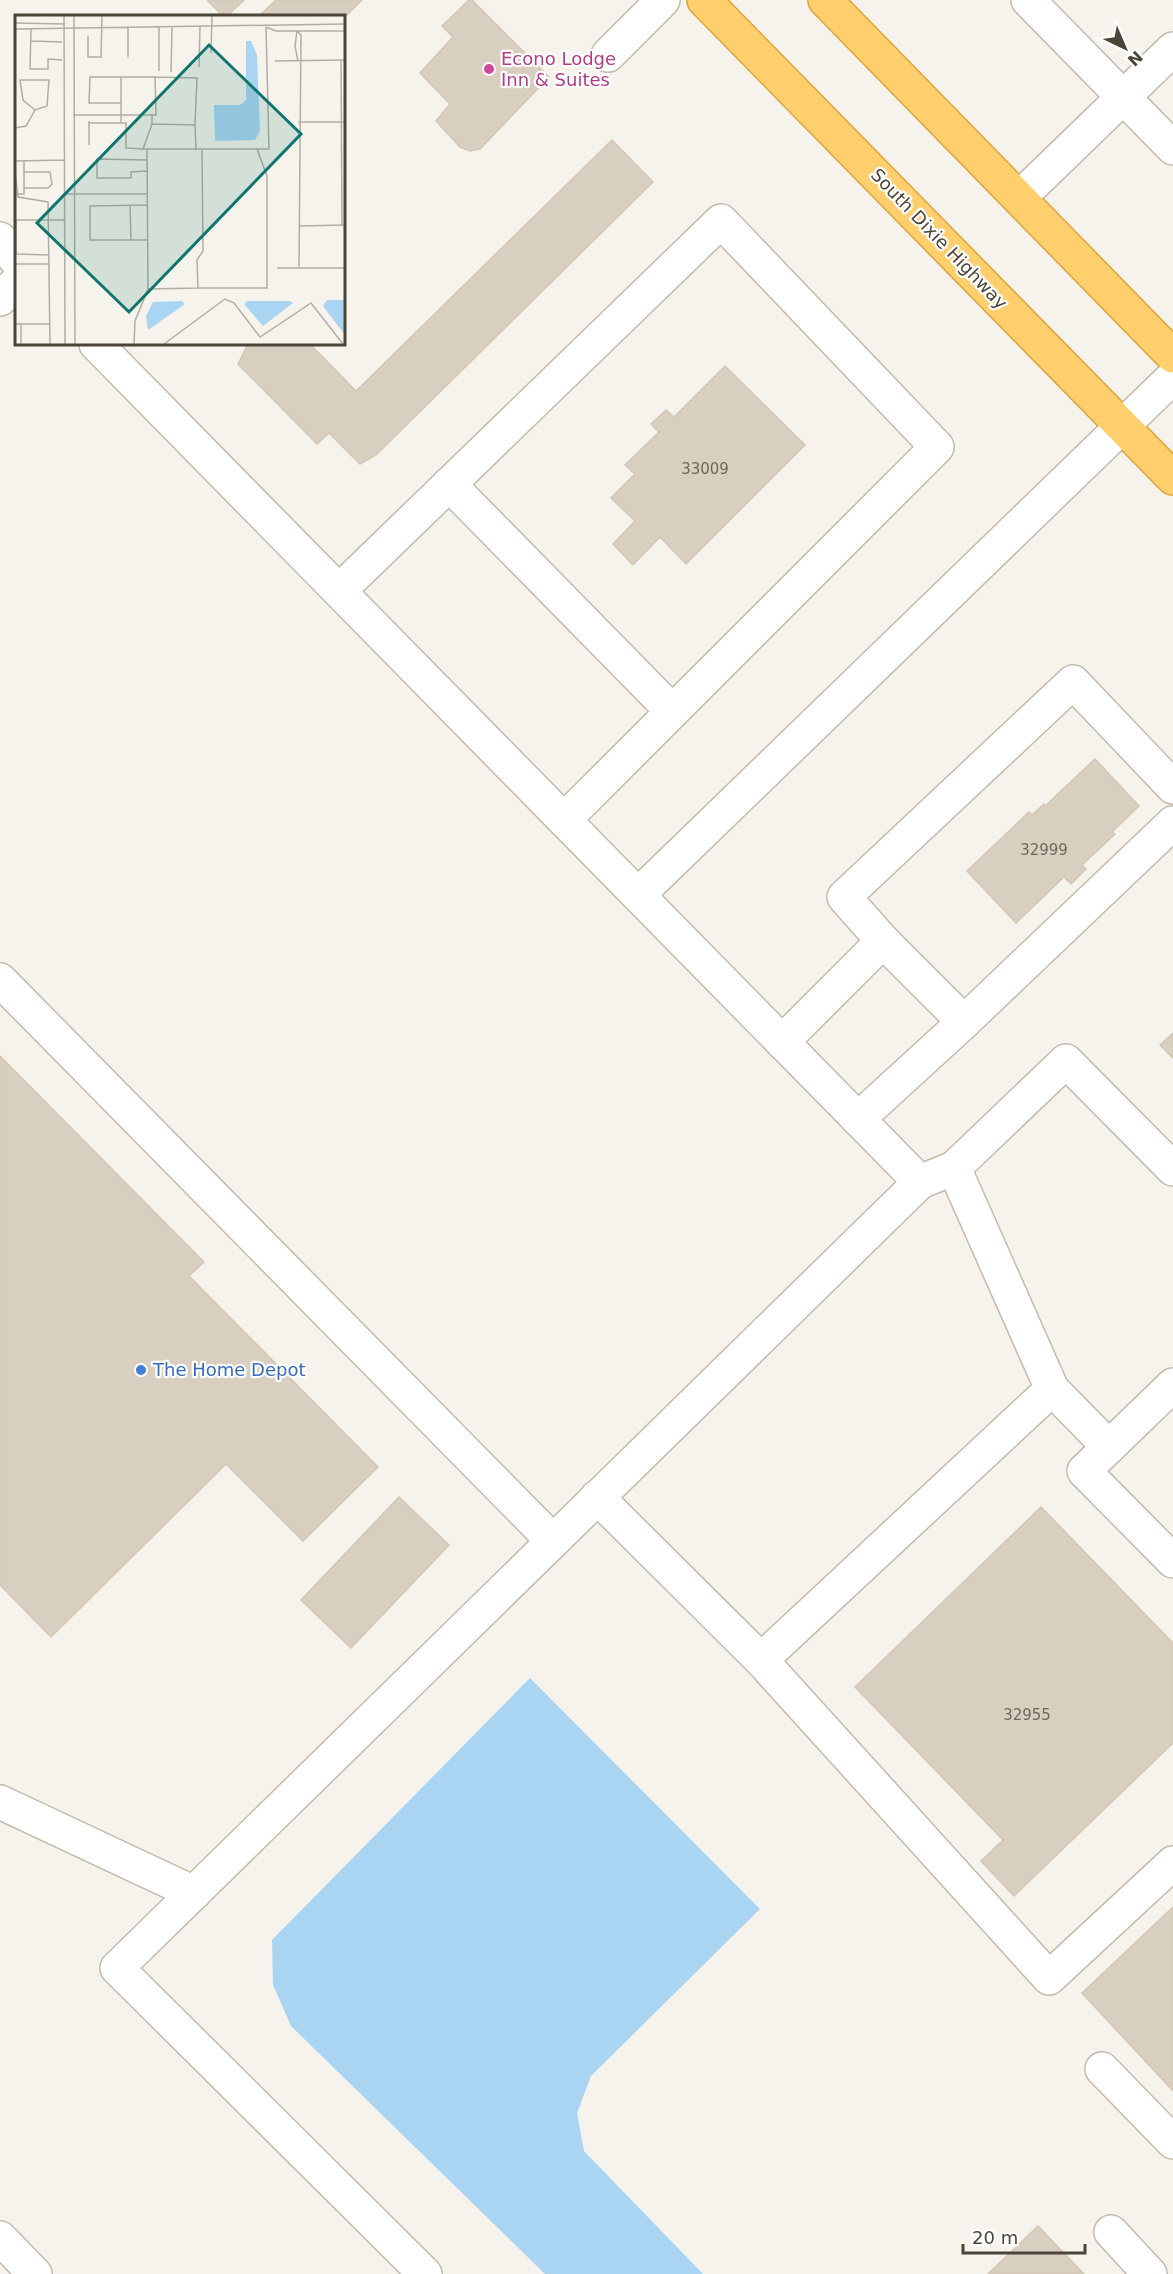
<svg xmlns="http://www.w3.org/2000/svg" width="1173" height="2274" font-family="'DejaVu Sans',sans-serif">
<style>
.water{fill:#a9d4f2}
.building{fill:#d8cfc1;stroke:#d3c7b4;stroke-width:1.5}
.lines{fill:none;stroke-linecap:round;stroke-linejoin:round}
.minor-casing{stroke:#c2bbae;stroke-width:36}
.highway-casing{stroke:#e0a43c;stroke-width:36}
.minor{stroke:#fff;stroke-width:33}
.highway{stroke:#ffcf6e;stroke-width:33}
.hotel-dot{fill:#d1479c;stroke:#fff;stroke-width:2}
.shop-dot{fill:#3f7fe0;stroke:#fff;stroke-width:2}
.labels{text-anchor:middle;stroke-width:4.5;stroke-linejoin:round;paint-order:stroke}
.number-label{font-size:15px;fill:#6e675b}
.hotel-label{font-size:18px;fill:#b23c85;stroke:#fff;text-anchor:start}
.street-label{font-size:18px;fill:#4b4439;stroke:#fff}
.shop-label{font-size:18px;fill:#366cbe;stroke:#fff;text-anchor:start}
.inset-road{fill:none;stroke:#b2ada4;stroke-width:1.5}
.view{fill:#0f766e;fill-opacity:0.15;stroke:#0f766e;stroke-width:3}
.inset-edge{fill:none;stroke:#4b4439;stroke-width:3}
</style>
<rect width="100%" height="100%" fill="#f6f3ec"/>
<!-- water -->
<polygon class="water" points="530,1678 760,1909 591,2076 577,2113 584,2151 703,2274 545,2274 291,2026 273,1985 272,1940"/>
<!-- building -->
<g class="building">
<polygon points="207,0 244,0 227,16 223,16"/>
<polygon points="276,0 362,0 344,18 259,16"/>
<polygon points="469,0 472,0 549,77 480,149 470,151 460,147 436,121 450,104 420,73 453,37 442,26"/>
<polygon points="612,140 653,182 376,455 360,464 329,433 317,444 238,364 248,344 310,344 356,391"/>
<polygon points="725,366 805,445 686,564 660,537 633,565 613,544 635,521 611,498 635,474 625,465 659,432 651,424 666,410 674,417"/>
<polygon points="1095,759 1139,806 1112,832 1115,834 1082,865 1086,869 1071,884 1064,877 1016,923 967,871 1029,812 1032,815 1044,804 1045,806"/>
<polygon points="1173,1033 1173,1058 1160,1045"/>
<polygon points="0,1056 204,1262 189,1276 378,1467 303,1541 226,1464 51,1637 0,1585"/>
<polygon points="399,1497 449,1545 351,1648 301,1600"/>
<polygon points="1041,1507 1173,1643 1173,1743 1014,1896 981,1861 1003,1840 855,1687"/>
<polygon points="1173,1907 1173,2091 1082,1993"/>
<polygon points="1038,2226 1084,2274 988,2274"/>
</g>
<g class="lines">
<!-- minor casing -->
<g class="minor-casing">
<g id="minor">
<polyline points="1028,0 1173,148"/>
<polyline points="608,55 663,0"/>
<polyline points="1019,198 1173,49"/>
<polyline points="0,239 16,260"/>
<polyline points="0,299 16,283"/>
<polyline points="96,344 920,1182"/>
<polyline points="449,484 672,711"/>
<polyline points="339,591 721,221 937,447 564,820"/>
<polyline points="638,895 1173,377"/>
<polyline points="883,941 964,1022"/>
<polyline points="0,980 553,1541"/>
<polyline points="782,1042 883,941 844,897 1073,682 1173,787"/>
<polyline points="858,1119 964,1022 1173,823"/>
<polyline points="1173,1385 1084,1471 1173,1561"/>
<polyline points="1052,1389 954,1168 1066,1061 1173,1169"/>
<polyline points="1109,1447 1052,1389 761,1660 1049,1978 1173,1863"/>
<polyline points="597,1497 761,1660"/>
<polyline points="0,1802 194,1893"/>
<polyline points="1102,2069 1173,2142"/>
<polyline points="1111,2232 1150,2274"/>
<polyline points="0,2238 35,2274"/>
<polyline points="425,2274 117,1968 920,1182 954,1168"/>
</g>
</g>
<!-- highway casing -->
<g class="highway-casing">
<g id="highway">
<polyline points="704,0 1173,478"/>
<polyline points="825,0 1173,356"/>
</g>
</g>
<!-- minor -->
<use href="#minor" class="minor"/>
<!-- highway -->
<use href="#highway" class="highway"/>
</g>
<!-- markers -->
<circle class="hotel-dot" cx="489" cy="69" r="6"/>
<circle class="shop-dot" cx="141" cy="1370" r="6"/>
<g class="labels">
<!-- number labels -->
<g class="number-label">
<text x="705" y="474">33009</text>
<text x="1044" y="855">32999</text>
<text x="1027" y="1720">32955</text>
</g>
<!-- hotel labels -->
<g class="hotel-label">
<text x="501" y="65">Econo Lodge<tspan x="501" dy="21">Inn &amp; Suites</tspan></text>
</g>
<!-- street labels -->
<g class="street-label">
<text transform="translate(939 239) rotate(46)" y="6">South Dixie Highway</text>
</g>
<!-- shop labels -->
<g class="shop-label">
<text x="153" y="1376">The Home Depot</text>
</g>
</g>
<!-- overview -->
<g transform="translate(15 15)">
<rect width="330" height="330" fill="#f6f3ec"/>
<path d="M231,26h5l6,14 3,76 -5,9 -40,1 -1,-36h26l6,-5zM312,285h18v35l-22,-29zM232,286h43l3,2 -30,23 -19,-22zM138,287l29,-1 3,3 -37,26 -2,-14z" fill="#a9d4f2"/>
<path class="inset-road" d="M49,1l1,328M59,1l1,328M0,8l50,1M251,12l10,4h69M0,14l330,-5M16,14l-1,40h18v-10l14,1M282,16l4,4 -2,233M282,16l-2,15 3,15M73,21v21h13l1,-41M16,26l31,1M196,38l1,-37M113,42v-30M326,45l1,165M260,46l70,-1M184,52l1,-40M144,56v-44M156,57l1,-45M106,62h34l1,38h-35v8M5,65h29l-2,26 -12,4 -12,-10zM58,100h48v-38h-31l-1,26h32M137,100v9l43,1 2,-47 -42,-1M74,106v24M283,107h47M74,108h37v25l17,1 9,-25M180,110l1,25M0,113l11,-2 9,-16M128,134h126l-3,-122M132,145l-50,-1v19h34v-6l16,-1M0,146l49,-1M0,156l3,26 30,5 2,142M9,173h24l4,-4 -2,-12h-26M0,179h9v-34M49,179h83M132,190l-57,1v34h57M115,191l1,34M0,205h49M1,205v34l33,1M284,211l46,-1M0,249h35M262,253h68M183,273h69v-112l-10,-27M133,274l50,-1 -1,-28 6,-9 -1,-101M0,309h35M6,309v20M119,329l1,-23 13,-32 -1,-139M149,329l61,-45 9,4 26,34 51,-34 32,41"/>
<path class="view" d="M194,30l92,89 -172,178 -92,-89z"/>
<rect width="330" height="330" class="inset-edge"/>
</g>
<!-- north arrow -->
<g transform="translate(1125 48) rotate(136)" stroke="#ffffff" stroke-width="4.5" paint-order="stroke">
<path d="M0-4.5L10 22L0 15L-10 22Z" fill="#4b4439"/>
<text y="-9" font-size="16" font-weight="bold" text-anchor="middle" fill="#4b4439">N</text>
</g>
<!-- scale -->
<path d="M963 2244v9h122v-9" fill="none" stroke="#4b4439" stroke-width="3"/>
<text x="972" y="2244" font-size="18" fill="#4b4439" stroke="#ffffff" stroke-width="4.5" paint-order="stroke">20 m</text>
</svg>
